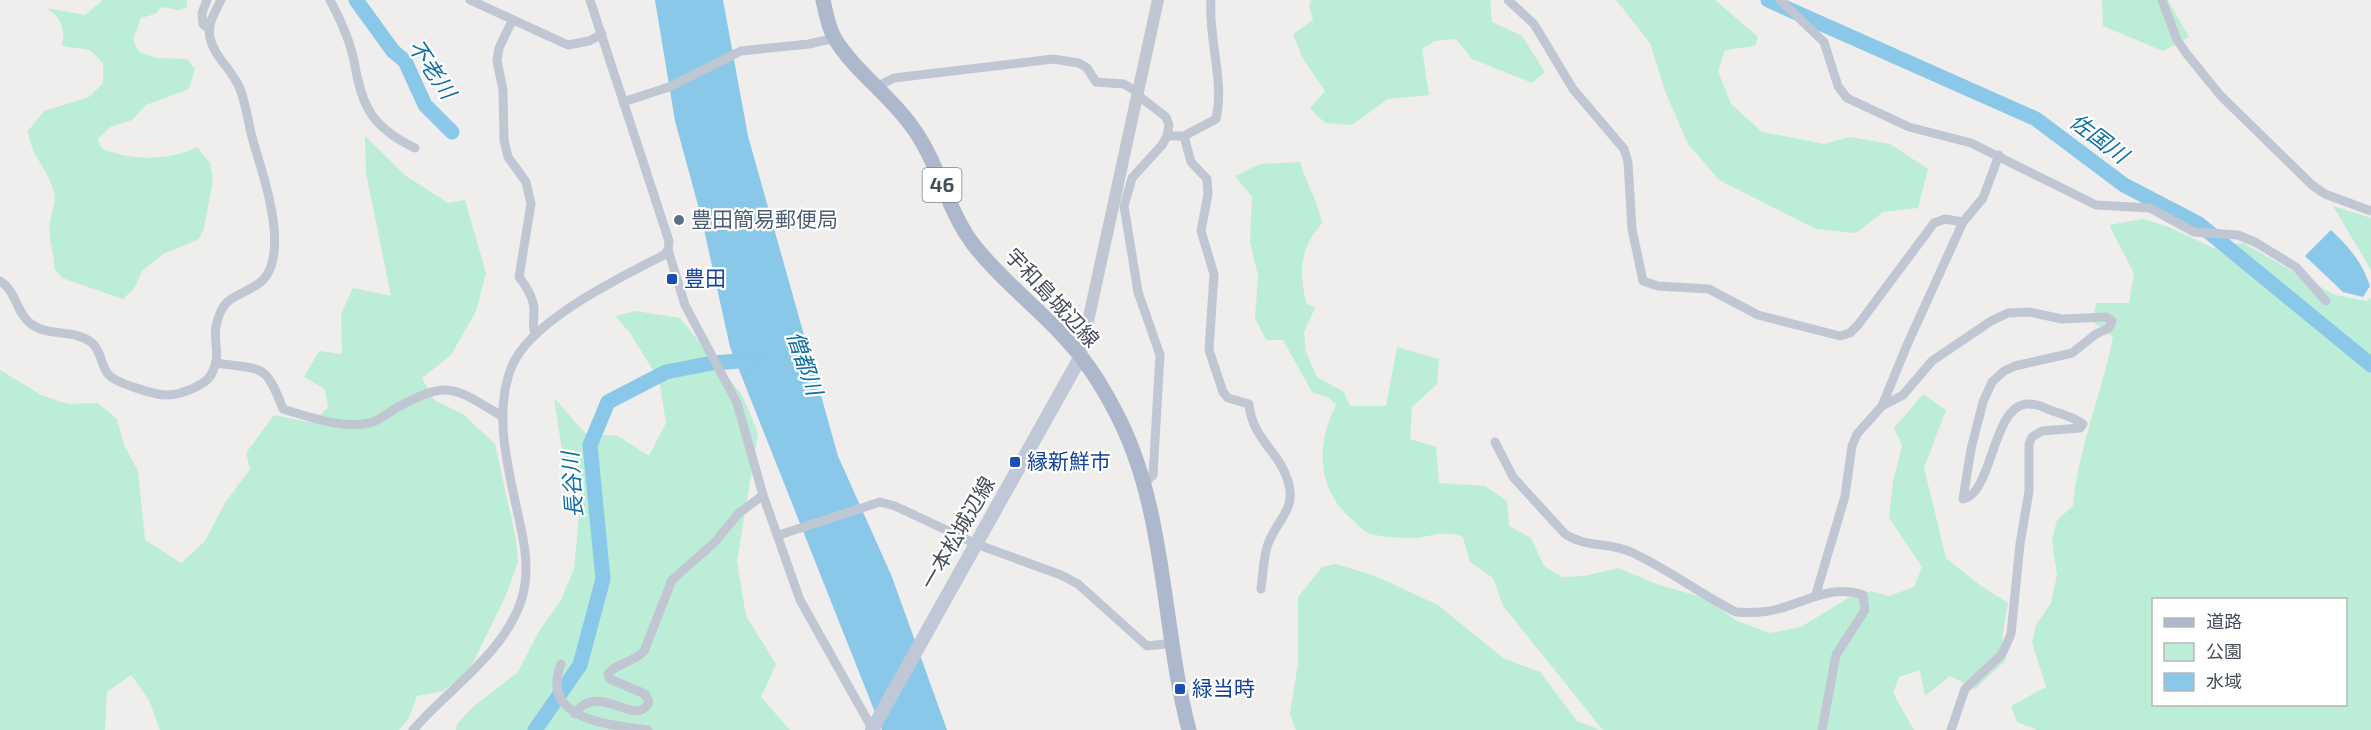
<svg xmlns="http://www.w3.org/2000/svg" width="2371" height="730" font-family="'Exo 2','Noto Sans JP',sans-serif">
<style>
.green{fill:#bcedd6;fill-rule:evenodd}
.water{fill:#89c8e9}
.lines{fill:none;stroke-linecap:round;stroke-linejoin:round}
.river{stroke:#89c8e9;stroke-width:15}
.minor{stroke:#c1c7d2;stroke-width:9}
.tertiary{stroke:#c1c7d2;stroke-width:12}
.secondary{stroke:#c0c7d6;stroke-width:14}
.primary{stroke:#adb8cc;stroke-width:15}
.service-dot{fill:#5c6f8a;stroke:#fff;stroke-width:2}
.transit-dot{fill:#1a4fb4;stroke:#fff;stroke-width:2}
.labels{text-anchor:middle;stroke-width:4.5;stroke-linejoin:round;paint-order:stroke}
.shield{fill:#fff;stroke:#7e838c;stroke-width:1.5}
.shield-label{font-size:20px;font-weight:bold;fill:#464e5a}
.service-label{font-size:21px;fill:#4e5e75;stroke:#fff;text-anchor:start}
.transit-label{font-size:21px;fill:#164399;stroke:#fff;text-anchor:start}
.street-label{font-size:21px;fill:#464e5a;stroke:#fff}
.water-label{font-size:22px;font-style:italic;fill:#0f70a4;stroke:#fff}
</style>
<rect width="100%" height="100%" fill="#f0eded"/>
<!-- green -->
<g class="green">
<path d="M103,0h84v7l-8,3 -17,-3 -7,7 -14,4 -8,22 6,12 17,6 31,1 8,10 -6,20 -43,16 -14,15 -22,7 -12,12 3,9c29,13 68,13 96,-1l13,16 3,16 -9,49 -5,11 -36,15 -21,17 -7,16 -12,12 -61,-21 -8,-10c1,-15 -7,-31 -4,-46 2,-14 8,-22 2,-36 -8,-22 -21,-31 -24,-55l16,-20 45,-14 14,-14v-20l-13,-13 -28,-4c3,-19 0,-28 -16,-38l39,7z"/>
<polygon points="1311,0 1490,0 1492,22 1522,36 1545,72 1532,83 1472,59 1456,39 1435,41 1422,49 1429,95 1388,99 1352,125 1325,123 1310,108 1325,91 1302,57 1293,34 1313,20 1309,6"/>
<polygon points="1616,0 1715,0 1758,37 1755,46 1725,50 1718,71 1731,104 1762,132 1824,144 1850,137 1890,144 1928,169 1918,208 1883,212 1856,233 1816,229 1719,180 1688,144 1665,91 1650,43"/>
<polygon points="2102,0 2168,0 2189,37 2163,51 2103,26"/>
<polygon points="365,136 406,176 448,203 465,200 486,273 476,311 451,355 422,378 434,400 463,414 495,444 516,539 518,562 506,595 469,671 443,691 417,696 409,718 399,730 160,730 149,700 131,675 107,692 105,730 0,730 0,370 41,395 68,404 98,403 117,419 124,445 138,471 145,540 181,563 205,541 225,503 250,469 246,453 274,415 313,423 328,407 325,389 304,377 319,351 342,354 341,314 353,288 391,296 366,173"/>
<path d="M1300,162c6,21 18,39 22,61 -22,25 -23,48 -16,80l9,5 -11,24 2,20 11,25 27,15 6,14h36l11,-59 42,12 -2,25 -25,23 -2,32 26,8 3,36 46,3 22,15 2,25 22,12 13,28 18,11 22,-1 34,-8 41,17 46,13 32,23 33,12 31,-6 49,-30 21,-6 18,5 25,-9 8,-20 -33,-49 4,-36 9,-37 -8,-17 29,-34 23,16 -22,58 22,90 35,28 27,17 -6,35 4,22 -31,29 -25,-13 -25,20 -5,-26 -21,7 -6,16 21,37h-311l-100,-124 -10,-28 -23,-16 -7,-25c-22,-9 -36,3 -58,1 -11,-1 -27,-1 -37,-5 -5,-3 -10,-8 -14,-12 -37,-29 -39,-76 -18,-116l-7,-7 -17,-6 -29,-52h-17l-11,-22 3,-42 -8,-34 2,-45 -17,-21 25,-12z"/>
<polygon points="2333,206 2371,218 2371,270"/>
<path d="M2143,219l26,8 44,21 30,-5 92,52 31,6 5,-3v432h-334l-20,-8 -6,-16 35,-19 -14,-45 4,-17 15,-22 6,-28 -5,-34 5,-21 16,-14c5,-58 29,-112 40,-169l-20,-15 3,-19h33l5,-30 -25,-48zM2154,600h192v104h-192z"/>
<polygon points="636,311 680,318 742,395 758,433 737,561 746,616 776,664 761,697 790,730 456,730 457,724 474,706 518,672 538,633 561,600 574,569 581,494 562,450 554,398 585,433 618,436 649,456 666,423 659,380 630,333 615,316"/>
<polygon points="1336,564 1375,576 1438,605 1503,658 1540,672 1577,721 1601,730 1296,730 1290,714 1298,663 1298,597 1322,567"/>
</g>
<!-- water -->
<g class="water">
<polygon points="655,0 723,0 748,136 838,456 892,577 947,730 882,730 730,347 701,216 675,121"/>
<path d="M2331,230c18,17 31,32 39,56l-7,11 -20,-5 -38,-36z"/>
</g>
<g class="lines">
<!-- river -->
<g class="river">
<polyline points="356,0 393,51 405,61 425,105 452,132"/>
<polyline points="1768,0 2036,119 2124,185 2199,224 2371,365"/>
<polyline points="535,730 580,665 603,579 590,445 608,402 666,372 712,363 755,360"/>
</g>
<!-- minor -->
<g class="minor">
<polyline points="207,0 202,13 203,24 209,29"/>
<path d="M330,0c10,19 20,40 24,61 8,45 17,66 61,87"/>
<polyline points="470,0 568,45 589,41 602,34"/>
<polyline points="590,0 669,241 668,250 685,305 737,403 763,495 800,600 873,730"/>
<polyline points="1508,0 1534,24 1573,89 1624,149 1628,162 1632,229 1643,281 1658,286 1709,289 1758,315 1840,336 1850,333 1858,325 1934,223 1945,219 1963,222"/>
<polyline points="1780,0 1824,42 1838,86 1847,98 1909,127 1971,143 2096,205 2150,208 2194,232 2238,235 2255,242 2296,267 2326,301"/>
<polyline points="2162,0 2177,40 2186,53 2220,95 2312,185 2325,194 2371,211"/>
<path d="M512,21l-13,27 -2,13 6,29 1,50 4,17 18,25 5,22 -12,73c7,9 15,21 15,33 0,9 -2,16 1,25"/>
<polyline points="878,86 894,78 1053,59 1079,63 1087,68 1096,82 1124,84 1139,93"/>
<polyline points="1139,96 1166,117 1169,125 1167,136 1162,145 1132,178 1124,206 1138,292 1160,355 1153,475 1144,484"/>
<polyline points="623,102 669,87 741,51 809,44 835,38"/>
<path d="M1167,136h17l32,-17c9,-39 -8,-79 -5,-119"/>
<path d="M1184,136l7,26 16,17 1,15 -7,37 13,43 -5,76 14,42 5,6 21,6c3,35 30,47 39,77 9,29 -11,38 -20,63 -5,14 -5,31 -7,45"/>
<path d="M0,281c17,11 16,32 31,43 17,13 43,5 60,18 11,9 9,22 17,32 7,9 47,21 59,21 13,0 37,-9 44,-20 11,-20 2,-30 5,-49 7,-31 19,-27 42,-42 23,-15 17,-59 12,-81 -4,-22 -12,-44 -18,-66 -4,-16 -6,-33 -12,-48 -7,-19 -26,-32 -30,-51 -3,-14 5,-26 11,-38"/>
<path d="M216,363c47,7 49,-1 67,46 26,8 59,20 86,14 10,-2 20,-11 29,-16 52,-28 57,-19 105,10"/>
<path d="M1882,406l21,-11 29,-34 59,-40 17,-8 21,-1 33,7 44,-2 6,4 -3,7 -13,6 -24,19 -57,13 -11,5 -12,11 -9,20 -12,47 -8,50c30,-6 29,-93 64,-95 8,-1 16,3 23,6 11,4 24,7 33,14l-3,4 -38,3 -10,6 -3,7v47l-9,53 -9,90 -9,20 -37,35 -14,41"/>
<path d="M1495,442l18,35 52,57c21,14 45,8 66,18 37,17 69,42 105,60 14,1 28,1 42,-3 28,-7 54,-25 85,-14l2,15 -29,45 -14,75"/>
<polyline points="779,535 880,502 895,506 976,544 1061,575 1078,584 1147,646 1173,643"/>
<polyline points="1816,594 1845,496 1852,446 1857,434 1882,406 1907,345 1963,222 1983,198 1999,155"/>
<path d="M561,664c-22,57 51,61 87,66"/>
<path d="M575,714c23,-35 62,16 74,-12l-4,-8 -35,-15 -2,-5c8,-11 25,-11 36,-23l28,-71 43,-38 23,-28 25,-19"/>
<path d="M413,730c34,-40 93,-78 109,-132 10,-35 -1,-68 -8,-102 -9,-42 -19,-89 -2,-130 19,-46 109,-89 152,-111l4,-5"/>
</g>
<!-- tertiary -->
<polyline class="tertiary" points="1080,358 1158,0"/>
<!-- secondary -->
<polyline class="secondary" points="872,730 1080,358"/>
<!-- primary -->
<path class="primary" d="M823,0c3,13 5,27 12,39 20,32 53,55 75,85 28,36 36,84 63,120 27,35 63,62 92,94 19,20 36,46 49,71 53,97 47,216 75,321"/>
</g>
<!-- markers -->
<circle class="service-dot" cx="679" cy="220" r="6"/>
<g class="transit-dot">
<rect x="666" y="273" width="12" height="12" rx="3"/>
<rect x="1009" y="456" width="12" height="12" rx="3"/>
<rect x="1174" y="683" width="12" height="12" rx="3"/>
</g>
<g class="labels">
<!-- shield labels -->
<rect class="shield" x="922.5" y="168" width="39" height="34" rx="4.5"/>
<g class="shield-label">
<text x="942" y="192">46</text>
</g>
<!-- service labels -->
<g class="service-label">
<text x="691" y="227">豊田簡易郵便局</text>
</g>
<!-- transit labels -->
<g class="transit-label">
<text x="684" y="286">豊田</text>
<text x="1027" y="469">縁新鮮市</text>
<text x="1192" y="696">緑当時</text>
</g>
<!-- street labels -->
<g class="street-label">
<text transform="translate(1052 298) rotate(47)" y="7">宇和島城辺線</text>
<text transform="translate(958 533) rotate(-60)" y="7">一本松城辺線</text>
</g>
<!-- water labels -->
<g class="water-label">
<text transform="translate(432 69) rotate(56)" y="8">不老川</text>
<text transform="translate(2099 138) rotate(37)" y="8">佐国川</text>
<text transform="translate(805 363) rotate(71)" y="8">僧都川</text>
<text transform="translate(572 485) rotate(-94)" y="8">長谷川</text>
</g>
</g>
<!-- legend -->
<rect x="2152" y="598" width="195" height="108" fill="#ffffff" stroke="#b5b8bd" stroke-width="1.5"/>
<rect x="2164" y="618" width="30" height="9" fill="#adb8cc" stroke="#b5b8bd" stroke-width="1.5"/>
<text x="2206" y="628" font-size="18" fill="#464e5a">道路</text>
<rect x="2164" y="643" width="30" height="18" fill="#bcedd6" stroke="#b5b8bd" stroke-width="1.5"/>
<text x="2206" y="658" font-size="18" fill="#464e5a">公園</text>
<rect x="2164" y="673" width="30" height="18" fill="#89c8e9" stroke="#b5b8bd" stroke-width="1.5"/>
<text x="2206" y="688" font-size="18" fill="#464e5a">水域</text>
</svg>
